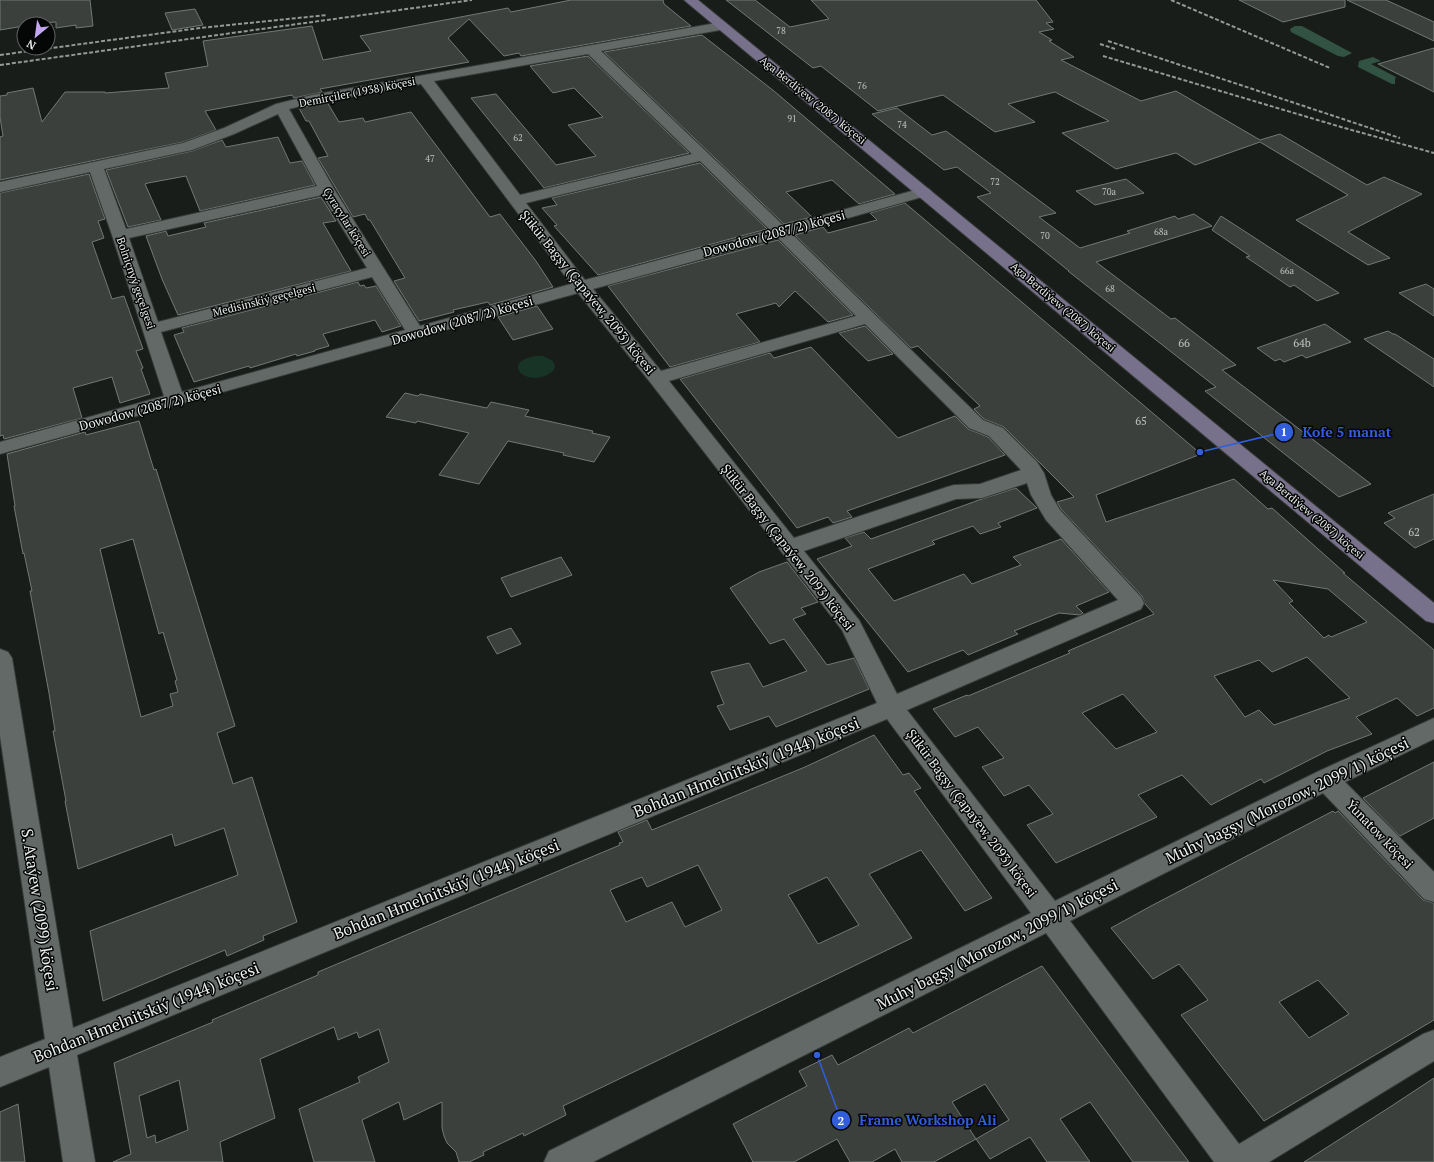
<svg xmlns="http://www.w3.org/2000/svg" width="1434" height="1162" font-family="'PT Serif',serif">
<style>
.green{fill:#173426}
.forest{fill:#325343}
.building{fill:#3b403d;stroke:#727874;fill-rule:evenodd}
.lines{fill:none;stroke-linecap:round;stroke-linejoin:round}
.street-casing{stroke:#373a38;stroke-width:2}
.secondary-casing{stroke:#373a38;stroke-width:2}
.street{fill:#636966;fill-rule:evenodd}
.secondary{fill:#78718b;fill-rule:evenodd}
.rail{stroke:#949996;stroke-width:2;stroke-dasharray:4 2;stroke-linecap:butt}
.labels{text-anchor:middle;stroke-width:3;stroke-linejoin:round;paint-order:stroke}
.far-number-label{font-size:9px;fill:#bec2c0}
.far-street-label{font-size:11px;fill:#eaeeec;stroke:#050706}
.number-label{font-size:11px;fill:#bec2c0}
.street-label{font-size:13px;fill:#eaeeec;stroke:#050706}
.near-street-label{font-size:16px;fill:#eaeeec;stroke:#050706}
.leader{fill:none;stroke:#325eda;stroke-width:1.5}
.callout-dot{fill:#325eda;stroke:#050706;stroke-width:1.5}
.mark-label{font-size:12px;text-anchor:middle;font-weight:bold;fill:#fff}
.callout-label{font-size:14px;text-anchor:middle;font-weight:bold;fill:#325eda;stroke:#050706;stroke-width:3;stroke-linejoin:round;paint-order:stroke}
</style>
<rect width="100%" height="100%" fill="#181d1a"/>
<!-- green -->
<path class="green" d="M536,356h7l10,5 2,5 -1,4c-24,22 -57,-8 -18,-14z"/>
<!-- forest -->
<g class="forest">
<polygon points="1295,26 1302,26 1352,53 1344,57 1338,56 1291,32 1290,29"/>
<polygon points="1373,57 1381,61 1371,64 1396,77 1395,79 1395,84 1392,84 1358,67 1359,61"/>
</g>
<!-- building -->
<g class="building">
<polygon points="0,0 90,0 93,26 76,28 76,25 56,28 56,22 24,24 24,26 0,30"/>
<polygon points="571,0 663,0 664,4 691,26 521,56 519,53 504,56 469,19 448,38 469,62 320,89 322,92 294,98 292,95 205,111 216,130 183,142 0,180 0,137 3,136 0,117 0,96 7,95 7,93 33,88 42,122 65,92 105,92 105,93 169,88 165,73 208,66 203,41 312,26 323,60 371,51 360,36 508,8 511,12"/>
<polygon points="726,0 755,0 790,27 829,19 811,0 1036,0 1053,22 1046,23 1054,29 1039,32 1052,40 1049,41 1074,57 1061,60 1141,101 1176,91 1260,140 1280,134 1367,185 1384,177 1422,194 1348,232 1390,258 1368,265 1296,220 1348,195 1260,142 1195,165 1176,153 1116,169 1062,133 1109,121 1055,92 1008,104 1035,122 995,132 943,95 878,111 821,66 813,68"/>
<polygon points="1239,0 1345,0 1345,7 1283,22"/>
<polygon points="1347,0 1386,0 1434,22 1434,41"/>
<polygon points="195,9 203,25 172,30 165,13"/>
<polygon points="702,35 774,91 895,194 859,204 832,180 786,192 812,217 784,224 604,52"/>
<polygon points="1434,48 1434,92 1378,64"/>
<polygon points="588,56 689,153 544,188 471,98 496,94 556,165 596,156 568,125 603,117 574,88 553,93 530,66"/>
<polygon points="327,102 339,122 363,118 365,122 411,112 490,217 500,214 536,261 553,287 490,305 488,302 453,310 454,312 419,321 394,281 405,278 370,220 368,220 365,214 353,217 318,158 328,156 309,121 306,121 299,108"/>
<polygon points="897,108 932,135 946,131 1056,213 1039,217 1080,248 1130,233 1127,231 1175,216 1178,219 1194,214 1212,226 1096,262 1171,319 1175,318 1236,365 1222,370 1371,484 1339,497 1205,391 1216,387 1068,271 1069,271 977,197 991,193 957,167 944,170 872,114"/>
<polygon points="278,137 290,163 302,161 315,185 200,211 186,176 148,183 145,184 161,220 128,227 106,170 192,151 222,140 226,147"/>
<polygon points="700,163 767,229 598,275 554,226 557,225 542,208 557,205 552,198"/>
<polygon points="89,174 105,219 98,221 104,238 92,242 112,299 124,296 143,349 136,351 143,368 141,369 150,394 120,403 112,377 73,388 82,418 4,439 3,435 0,436 0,193"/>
<polygon points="1126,179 1144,193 1095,205 1076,191"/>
<polygon points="321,197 336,221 323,223 351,271 178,315 162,279 146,236 166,231 168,236 206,227 204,223"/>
<path d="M905,203l296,251 -105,41 10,27 128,-43 34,30 4,-1 73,65h-2l91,77v58l-17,8 -20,-18 -41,19 16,17 -45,17 -63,32 -3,-4 -50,26 -29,-30 -44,20 19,22 -101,46 -29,-38 26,-11 -24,-29 -25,11 -22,-29 22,-9 -26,-31 -23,10 -22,-28 34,-14 1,1 102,-43 -2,-2 86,-37 -9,-10 -3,-8 -81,-87 -4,-7 17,-5 -70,-70 -20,-8 -10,-10 6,-3 -62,-60 -7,2 -116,-113 28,-8 5,6 49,-13 -7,-7zM1273,580l55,9 39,33 -36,15 -2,-2 -5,3 -35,-35 4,-2zM1307,657l43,41 -76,27 -15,-15 -14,7 -31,-41 45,-16 13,12zM1123,694l34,38 -41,17 -34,-36z"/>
<polygon points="1221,216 1255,238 1339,293 1317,301 1294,285 1290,287 1246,257 1250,256 1212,230"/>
<polygon points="778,240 853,315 828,322 795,291 779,307 776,303 736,314 760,342 670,367 608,286"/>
<polygon points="358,282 360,286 364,285 366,288 376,286 401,326 382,332 375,320 323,334 329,346 315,350 315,351 297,356 296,354 250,368 249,366 194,382 174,335 184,332 182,328"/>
<polygon points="1426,284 1434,289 1434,316 1399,293"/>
<polygon points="537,306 553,329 513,340 498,317"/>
<polygon points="1325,324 1351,342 1306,358 1302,355 1284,362 1280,359 1275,361 1257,348"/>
<polygon points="865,326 893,354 868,361 839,333"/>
<polygon points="1388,331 1393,334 1395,334 1434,359 1434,387 1364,339"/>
<polygon points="811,347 898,438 955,416 968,429 988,437 1005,455 847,511 852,517 833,523 828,517 797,528 680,379 770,353 774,358"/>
<polygon points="405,393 418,396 420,394 487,408 491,402 529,410 525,416 593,431 592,433 610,437 594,462 563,455 564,453 508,441 479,484 439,475 469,433 417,421 416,423 386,417"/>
<path d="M139,421l15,49 2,-1 79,257 -18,7 16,51 19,-7 45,145 -34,14 1,4 -37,16 -2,-6 -122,51 -13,-70 148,-56 -14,-47 -49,18 -3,-12 -94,35 -13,-68h1l-13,-70h2l-6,-38 -19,-102h2l-8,-38 -1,1 -9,-48h1l-8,-52 78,-22 1,3zM133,539l26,95 4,-2 14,48 -2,1 3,11 -8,2 3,12 -32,11 -41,-168z"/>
<polygon points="1016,488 1037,508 998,523 1001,527 980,534 973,526 932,541 935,544 868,569 894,601 964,574 972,584 1021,565 1013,557 1061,539 1109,592 1076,606 1083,613 1080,615 1059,613 1014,631 1018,634 968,655 963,650 908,672 817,559 852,546 845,538 864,532 871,539 979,500"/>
<polygon points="1434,494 1434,539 1415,548 1384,523 1395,518 1388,513"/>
<polygon points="561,557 572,575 511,597 501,578"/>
<polygon points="787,562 818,602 801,608 806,614 793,619 827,665 854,658 869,689 776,727 769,716 730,730 717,706 724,704 711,672 749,663 763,687 807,671 784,639 770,644 730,588 759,572"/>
<polygon points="511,628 521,644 497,654 487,637"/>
<path d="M874,735l29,40 6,-2 12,15 -7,3 78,107 -27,13 -44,-61 -52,24 43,64 -349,168 3,9 -42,21 -1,-3 -40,19 1,3 -15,7h-10l-3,-10 -9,-9 -3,-7 -2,-8v-26l-38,18 -5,-18 -37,18 13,42h-61l-15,-53 61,-27 -2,-5 31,-15 -10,-33 -20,9 -2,-6 -19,8 -4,-13 -74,32 15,59 -55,24 3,20h-110l18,-8 -17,-91 99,-41 -1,-2 106,-45v-3l302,-127 -1,-2 4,-1 -5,-10 29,-12 5,10 153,-63zM698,865l24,45 -37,17 -13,-25 -46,20 -16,-32 32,-13 5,10zM827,877l32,48 -41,19 -30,-49zM179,1080l9,50 -32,13 -1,-8 -8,3 -8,-42z"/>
<polygon points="1434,762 1434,818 1400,836 1363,798"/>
<path d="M1333,811l2,2 3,-2 85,89 11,3v117l-170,101 -83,-106 27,-15 -29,-36 -26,15 -42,-51 40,-22zM1318,980l31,34 -40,24 -30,-36z"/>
<path d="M1042,966l147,196h-56l-43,-60 -30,17 30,43h-43l-17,-25 -40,22 -14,-20 -42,23h-32l-7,-13 -23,13h-22l-13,-23 -43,23h-41l-20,-38 74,-38 -8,-15 33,-16 6,10 71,-37 4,5zM985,1084l24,36 -33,19 -24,-37z"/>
<polygon points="1434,1078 1434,1162 1304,1162 1390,1107"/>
<polygon points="18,1104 25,1162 0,1162 0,1112"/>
</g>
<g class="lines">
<!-- street casing -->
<g class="street-casing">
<path id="street" d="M722,22l4,1 2,3 -2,3 -125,22 183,175 135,-37 5,-2 5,2 3,3 -3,3 -137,39 191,186 20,8 34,34 7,11 7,22 9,15 81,87 3,6 -3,6 -234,101 148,191 262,-129 117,-54v21l-89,43 89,90v30l-10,-3 -101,-106 -253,128 169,223 184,-110 11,-4v31l-165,101h-55l-168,-229 -453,229h-49l5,-11 482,-238 -144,-194 -810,336 18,107h-32l-14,-95 -49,20v-30l45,-18 -45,-303v-87l8,3 4,6 61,370 804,-325 -35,-73 -192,-248 -72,-89 -578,161v-12l164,-46 -52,-161 -22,-63 -90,20v-10l183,-39 41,-15 52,-24 36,-9zM588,54l104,100 -172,41 -86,-114zM421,84l150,200 -151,42 -86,-137 -45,-80 24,-6zM278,114l39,72 -191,43 -22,-60 88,-19 42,-16zM700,161l70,69 -185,50 -59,-77zM322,195l45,73 -209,54 -29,-84zM778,238l78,78 -195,55 -68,-82zM372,277l33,53 -223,62 -21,-60zM865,324l104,104 20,8 32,34 -41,14 -26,1 -7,2 -153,51 -125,-157zM1027,483l4,12 15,25 72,80 -221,94 -38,-74 -55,-69 152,-52 26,-1z"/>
</g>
<!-- secondary casing -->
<g class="secondary-casing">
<polygon id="secondary" points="684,0 698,0 1434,603 1434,623 1426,621"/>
</g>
<!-- street -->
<use href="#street" class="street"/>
<!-- secondary -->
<use href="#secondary" class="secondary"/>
<!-- rail -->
<g class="rail">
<polyline points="1171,0 1330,68"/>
<polyline points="1108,41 1400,138"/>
<polyline points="1100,44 1115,49"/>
<polyline points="0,55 200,28 327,15"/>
<polyline points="1103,56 1341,127 1434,153"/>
<polyline points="0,65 472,0"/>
</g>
</g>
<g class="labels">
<!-- far-number labels -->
<g class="far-number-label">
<text x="781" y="34">78</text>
<text x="862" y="89">76</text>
<text x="792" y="122">91</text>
<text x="902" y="128">74</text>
<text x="518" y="141">62</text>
<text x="430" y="162">47</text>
<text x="995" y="185">72</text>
<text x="1109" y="195">70а</text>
<text x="1161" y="235">68a</text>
<text x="1045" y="239">70</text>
<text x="1287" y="274">66a</text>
<text x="1110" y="292">68</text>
</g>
<!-- far-street labels -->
<g class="far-street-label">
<text transform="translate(357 92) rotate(-11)" y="4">Demirçiler (1938) köçesi</text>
<text transform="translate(813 100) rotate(39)" y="4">Aga Berdiýew (2087) köçesi</text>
<text transform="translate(347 222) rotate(58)" y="4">Çyraçylar köçesi</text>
<text transform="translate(136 283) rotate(71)" y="4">Bolniçnyý geçelgesi</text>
<text transform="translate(264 300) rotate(-14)" y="4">Medisinskiý geçelgesi</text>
<text transform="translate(1063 307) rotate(40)" y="4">Aga Berdiýew (2087) köçesi</text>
<text transform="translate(1312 514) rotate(40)" y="4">Aga Berdiýew (2087) köçesi</text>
</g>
<!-- number labels -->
<g class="number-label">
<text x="1184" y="347">66</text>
<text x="1302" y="347">64b</text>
<text x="1141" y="425">65</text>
<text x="1414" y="536">62</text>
</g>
<!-- street labels -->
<g class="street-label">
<text transform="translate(774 233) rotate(-15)" y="5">Dowodow (2087/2) köçesi</text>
<text transform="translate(588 292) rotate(51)" y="5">Şükür Bagşy (Çapaýew, 2093) köçesi</text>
<text transform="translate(462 320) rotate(-16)" y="5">Dowodow (2087/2) köçesi</text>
<text transform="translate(150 407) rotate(-15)" y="5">Dowodow (2087/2) köçesi</text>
<text transform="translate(788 547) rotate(52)" y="5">Şükür Bagşy (Çapaýew, 2093) köçesi</text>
<text transform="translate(972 813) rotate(53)" y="5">Şükür Bagşy (Çapaýew, 2093) köçesi</text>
<text transform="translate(1380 834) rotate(46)" y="5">Ýunatow köçesi</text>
</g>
<!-- near-street labels -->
<g class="near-street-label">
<text transform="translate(746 767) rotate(-22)" y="6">Bohdan Hmelnitskiý (1944) köçesi</text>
<text transform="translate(1287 800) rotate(-26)" y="6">Muhy bagşy (Morozow, 2099/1) köçesi</text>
<text transform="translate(446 889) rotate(-22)" y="6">Bohdan Hmelnitskiý (1944) köçesi</text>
<text transform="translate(40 910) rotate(81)" y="6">S. Ataýew (2099) köçesi</text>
<text transform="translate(997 944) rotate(-27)" y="6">Muhy bagşy (Morozow, 2099/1) köçesi</text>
<text transform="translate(146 1012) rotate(-22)" y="6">Bohdan Hmelnitskiý (1944) köçesi</text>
</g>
</g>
<!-- callouts -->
<path class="leader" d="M1200 452L1284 432M817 1055L841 1120"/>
<g class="callout-dot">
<circle cx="1200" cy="452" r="4"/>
<circle cx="817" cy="1055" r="4"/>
<circle cx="1284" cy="432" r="10"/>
<circle cx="841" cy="1120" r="10"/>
</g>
<g class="mark-label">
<text x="1284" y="436">1</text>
<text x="841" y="1125">2</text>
</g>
<g class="callout-label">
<text x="1347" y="437">Kofe 5 manat</text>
<text x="928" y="1125">Frame Workshop Ali</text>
</g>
<!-- north arrow -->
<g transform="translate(36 36) rotate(209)"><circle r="19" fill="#050706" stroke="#616362"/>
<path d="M0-3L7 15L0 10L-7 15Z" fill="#c3a7f2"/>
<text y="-6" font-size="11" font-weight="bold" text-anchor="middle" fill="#eaeeec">N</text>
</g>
</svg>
